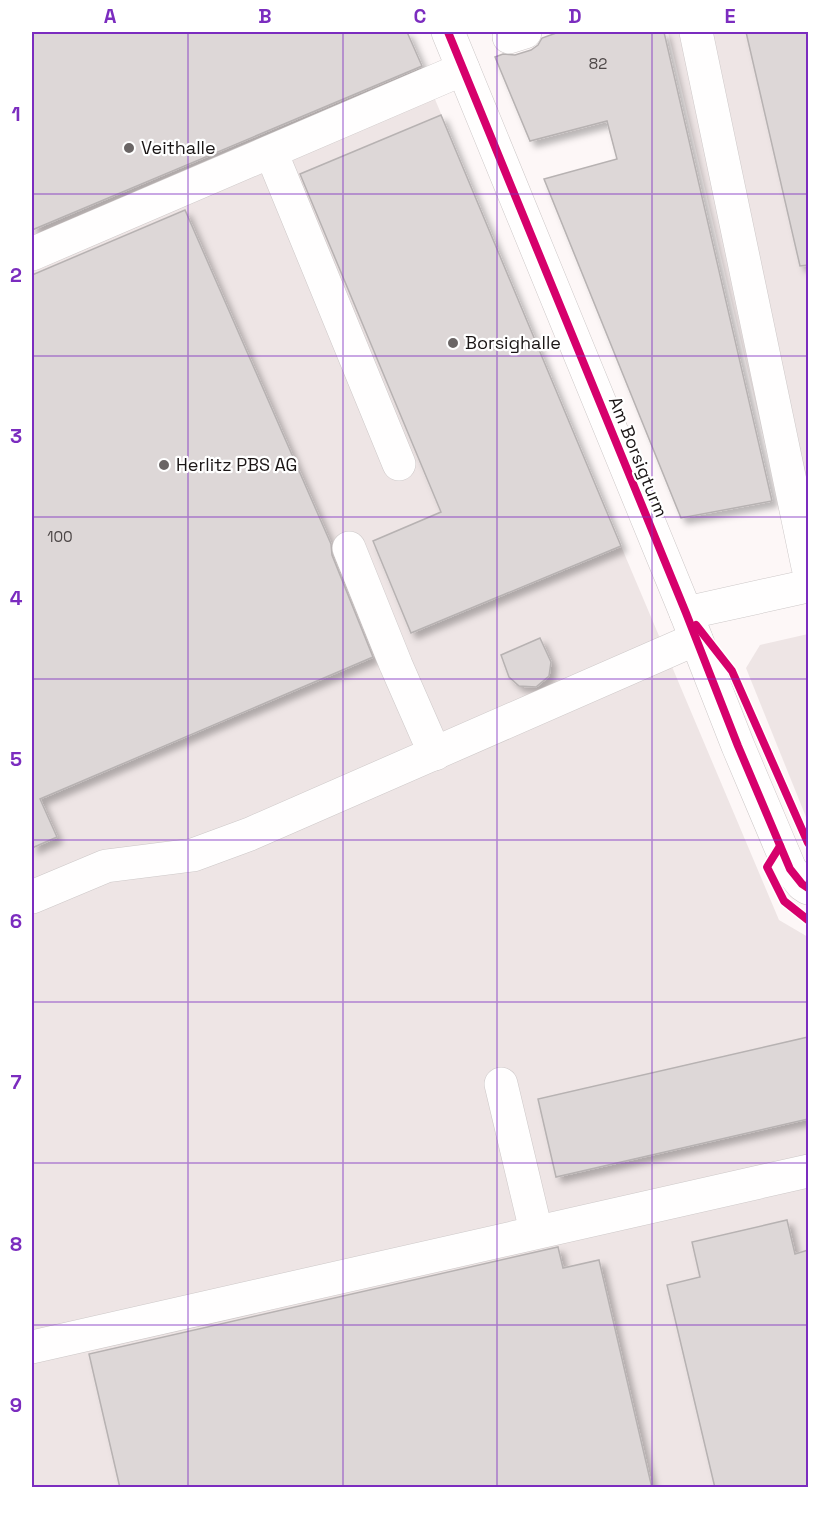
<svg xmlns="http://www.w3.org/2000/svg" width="840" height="1519" font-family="'Space Grotesk',sans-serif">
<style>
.built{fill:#eee5e5}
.building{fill:#ddd7d7;stroke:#b7b2b2;stroke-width:1.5;filter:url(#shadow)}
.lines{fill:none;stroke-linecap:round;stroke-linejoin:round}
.minor-casing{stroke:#cdc8c8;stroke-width:34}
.minor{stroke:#fffefe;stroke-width:33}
.cycleway-casing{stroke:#fff;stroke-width:11}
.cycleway{stroke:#d6006c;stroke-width:8}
.grid{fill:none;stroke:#7b2cbf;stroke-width:1.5;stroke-opacity:0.55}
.poi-dot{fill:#6a6565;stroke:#fff;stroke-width:2}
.labels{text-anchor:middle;stroke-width:4.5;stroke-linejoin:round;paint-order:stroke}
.number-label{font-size:15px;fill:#4c4646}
.poi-label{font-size:18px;fill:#1b1616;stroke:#fff;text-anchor:start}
.street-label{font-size:18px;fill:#1b1616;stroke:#fff}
.neatline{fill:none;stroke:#7b2cbf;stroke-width:2}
.grid-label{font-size:20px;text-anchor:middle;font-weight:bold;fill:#7b2cbf}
</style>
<defs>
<filter id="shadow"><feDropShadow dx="5.5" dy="5.5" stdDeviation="3" flood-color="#0004"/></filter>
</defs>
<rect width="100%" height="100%" fill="#fdf7f7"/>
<!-- built -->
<g class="built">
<polygon points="32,32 407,32 621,546 779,920 808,937 808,1487 32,1487"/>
<polygon points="668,32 808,32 808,536 788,541"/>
<polygon points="808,634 808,822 746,668 760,645"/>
</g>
<!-- building -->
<g class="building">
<polygon points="32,32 407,32 422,66 32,230"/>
<polygon points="559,32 664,32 772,501 681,518 544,179 617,159 607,121 530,141 495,57 503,54 515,55 531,50 538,45 542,38"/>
<polygon points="746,32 808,32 808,265 800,266"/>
<polygon points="441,115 621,546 411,633 373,541 441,512 300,174"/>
<polygon points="185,210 331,544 332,555 373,657 40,799 57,837 32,848 32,275"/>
<polygon points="540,638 551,662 549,676 536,687 519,686 509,677 501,655"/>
<polygon points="808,1037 808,1119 556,1177 538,1099"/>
<polygon points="787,1220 795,1254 808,1250 808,1488 715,1488 667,1285 700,1277 692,1242"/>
<polygon points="558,1247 563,1268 599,1260 652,1488 120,1488 89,1354"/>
</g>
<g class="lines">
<!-- minor casing -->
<g class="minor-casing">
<g id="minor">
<polyline points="448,32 686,613 738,746 790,869 802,884 808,888"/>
<polyline points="696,32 808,567"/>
<polyline points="509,37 525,32"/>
<polyline points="271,152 399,464"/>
<polyline points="32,254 463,69"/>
<polyline points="349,548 396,665 435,754"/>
<polyline points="686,613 808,586"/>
<polyline points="32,897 106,866 193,855 250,834 696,639"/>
<polyline points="501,1084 536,1231"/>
<polyline points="32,1347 808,1171"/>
</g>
</g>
<!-- minor -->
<use href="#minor" class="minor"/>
<!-- cycleway casing -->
<g class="cycleway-casing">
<g id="cycleway">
<polyline points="448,32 686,613 738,746 790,869 802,884 808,888"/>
<polyline points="696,625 732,671 808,843"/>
<polyline points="780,846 767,867 784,901 808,920"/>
</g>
</g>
<!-- cycleway -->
<use href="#cycleway" class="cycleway"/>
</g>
<!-- grid -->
<path class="grid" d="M188,32v1456M343,32v1456M497,32v1456M652,32v1456M32,194h776M32,356h776M32,517h776M32,679h776M32,840h776M32,1002h776M32,1163h776M32,1325h776"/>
<!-- markers -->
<g class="poi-dot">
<circle cx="129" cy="148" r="6"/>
<circle cx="453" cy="343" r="6"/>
<circle cx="164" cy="465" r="6"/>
</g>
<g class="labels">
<!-- number labels -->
<g class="number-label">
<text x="598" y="69">82</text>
<text x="60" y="542">100</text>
</g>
<!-- poi labels -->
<g class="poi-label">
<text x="141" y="154">Veithalle</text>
<text x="465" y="349">Borsighalle</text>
<text x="176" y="471">Herlitz PBS AG</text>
</g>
<!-- street labels -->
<g class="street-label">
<text transform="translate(638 457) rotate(68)" y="6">Am Borsigturm</text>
</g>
</g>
<!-- border -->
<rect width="840" height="1519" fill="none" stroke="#ffffff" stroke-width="66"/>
<rect x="33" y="33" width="774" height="1453" class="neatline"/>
<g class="grid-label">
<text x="110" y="23">A</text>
<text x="265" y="23">B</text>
<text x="420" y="23">C</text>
<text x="575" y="23">D</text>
<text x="730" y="23">E</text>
<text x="16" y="121">1</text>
<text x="16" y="282">2</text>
<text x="16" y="443">3</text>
<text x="16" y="605">4</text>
<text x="16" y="766">5</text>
<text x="16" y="928">6</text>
<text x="16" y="1089">7</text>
<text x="16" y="1251">8</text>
<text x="16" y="1412">9</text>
</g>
</svg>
